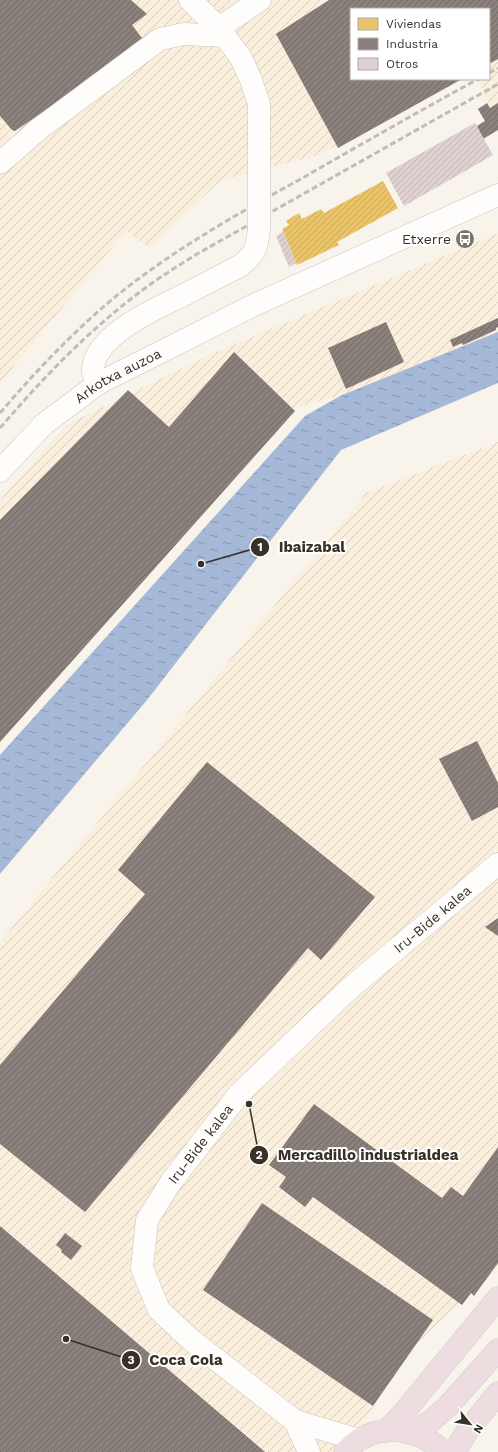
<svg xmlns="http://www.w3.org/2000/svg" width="498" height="1452" font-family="'Work Sans',sans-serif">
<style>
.industrial{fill:url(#industrial-furrows)}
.water{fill:url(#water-ripples)}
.homes{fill:url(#homes-hatch)}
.industry{fill:url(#industry-hatch)}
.building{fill:url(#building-hatch)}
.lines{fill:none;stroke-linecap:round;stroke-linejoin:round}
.minor-casing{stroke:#ccc6be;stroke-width:23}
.highway-casing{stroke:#d1cec8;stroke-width:23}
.minor{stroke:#fefdfc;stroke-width:22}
.highway{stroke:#eddde0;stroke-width:22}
.rail{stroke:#bfbdbb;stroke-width:3;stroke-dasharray:6 3;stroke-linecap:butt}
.minor-bridge-casing{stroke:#ccc6be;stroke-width:23;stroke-linecap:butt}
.minor-bridge{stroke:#fefdfc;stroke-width:22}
.labels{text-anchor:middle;stroke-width:4;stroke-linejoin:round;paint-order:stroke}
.poi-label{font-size:14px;fill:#373127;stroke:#fff;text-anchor:end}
.street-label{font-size:14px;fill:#373127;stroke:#fff}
.leader{fill:none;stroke:#373127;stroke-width:1.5}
.callout-dot{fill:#373127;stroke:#fff;stroke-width:1.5}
.mark-label{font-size:12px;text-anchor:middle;font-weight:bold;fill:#fff}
.callout-label{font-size:15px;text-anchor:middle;font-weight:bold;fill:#373127;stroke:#fff;stroke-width:4;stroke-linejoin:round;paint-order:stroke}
</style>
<defs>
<pattern id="industrial-furrows" width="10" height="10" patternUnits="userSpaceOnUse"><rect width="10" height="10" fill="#faefdd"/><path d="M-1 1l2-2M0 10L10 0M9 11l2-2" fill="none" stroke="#d7cdbe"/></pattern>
<pattern id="water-ripples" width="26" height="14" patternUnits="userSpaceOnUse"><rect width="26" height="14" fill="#a5b8d8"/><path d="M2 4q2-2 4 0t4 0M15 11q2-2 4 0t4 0" fill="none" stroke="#8796af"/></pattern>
<pattern id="homes-hatch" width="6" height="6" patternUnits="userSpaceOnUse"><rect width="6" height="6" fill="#e9c46a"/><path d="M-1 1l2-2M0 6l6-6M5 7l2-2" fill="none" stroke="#c8a95c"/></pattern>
<pattern id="industry-hatch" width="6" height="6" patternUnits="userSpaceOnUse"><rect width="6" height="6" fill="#8a817c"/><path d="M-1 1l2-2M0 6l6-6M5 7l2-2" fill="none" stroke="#726a66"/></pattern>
<pattern id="building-hatch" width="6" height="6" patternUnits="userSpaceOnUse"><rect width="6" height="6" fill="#dfd0d2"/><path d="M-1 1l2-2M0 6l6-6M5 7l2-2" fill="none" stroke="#c0b3b4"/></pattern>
</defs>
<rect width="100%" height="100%" fill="#f8f3eb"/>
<!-- industrial -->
<g class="industrial">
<polygon points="0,0 278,0 284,1 285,0 498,0 498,123 477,79 489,79 489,9 351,9 351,79 462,79 319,155 221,180 149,248 126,231 0,383"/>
<polygon points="498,233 498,332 340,396 273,413 0,715 0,500 66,425 209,355"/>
<polygon points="498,442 498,1266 493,1272 417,1343 342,1452 0,1452 0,942 366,493"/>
</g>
<!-- water -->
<polygon class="water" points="498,332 498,383 341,450 147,700 0,874 0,755 305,416 340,396"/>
<!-- homes -->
<polygon class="homes" points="383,181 398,208 337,242 339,245 297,265 282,229 289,225 286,221 299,213 302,219 321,209 324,213"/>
<!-- industry -->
<g class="industry">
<polygon points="0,0 131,0 147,14 132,25 145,42 15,131 12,130 0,116"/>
<polygon points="329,0 498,0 498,59 489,64 489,9 351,9 351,79 462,79 338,148 276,34"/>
<polygon points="487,103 490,108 498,103 498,130 483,139 477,126 485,121 478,109"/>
<polygon points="498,318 498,327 496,328 496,330 463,345 462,343 453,347 450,340"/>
<polygon points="386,322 404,362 346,389 328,348"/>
<polygon points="234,352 295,411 0,742 0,520 128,390 169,427"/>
<polygon points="477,741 498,783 498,807 472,821 439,759"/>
<polygon points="207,762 375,897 321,960 308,948 85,1212 0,1144 0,1065 145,894 118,870"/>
<polygon points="498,918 498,936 485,927"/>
<polygon points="314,1104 442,1198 451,1187 463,1196 498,1147 498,1263 474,1296 471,1293 462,1305 313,1197 305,1207 279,1187 286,1177 269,1165"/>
<polygon points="262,1203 433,1320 373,1406 203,1290"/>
<polygon points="0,1226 265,1452 0,1452"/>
<polygon points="65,1233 82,1246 71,1260 61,1252 62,1250 56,1245"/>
</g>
<!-- building -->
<g class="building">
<polygon points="475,123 493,155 404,206 386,173"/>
<polygon points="283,232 296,263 289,267 276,236"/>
</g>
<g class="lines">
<!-- minor casing -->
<g class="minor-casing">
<g id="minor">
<polyline points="190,0 219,28 241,58 251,80 259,104 259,187"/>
<polyline points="219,28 260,0"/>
<polyline points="0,163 39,129 160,39 184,34 225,36"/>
<path d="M99,383c-3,-4 -7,-9 -6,-14 2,-34 62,-60 89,-73 19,-10 38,-20 58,-30 16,-13 17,-17 19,-38"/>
<path id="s1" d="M0,471l44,-47 55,-41 155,-78 244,-110"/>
<polyline points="295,1421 309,1452"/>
<path id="s2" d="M359,1440l-64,-19 -105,-82 -31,-29 -17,-42 5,-48 24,-38 68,-88 110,-105 149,-125"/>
</g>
</g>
<!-- highway casing -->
<g class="highway-casing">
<g id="highway">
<polyline points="386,1431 400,1417 498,1298"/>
<polyline points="410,1432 430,1422 449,1405 498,1350"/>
<path d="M345,1452c5,-4 9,-9 14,-12 28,-18 62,-9 85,12"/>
<polyline points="454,1452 468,1430 498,1393"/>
</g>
</g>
<!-- minor -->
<use href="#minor" class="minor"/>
<!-- highway -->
<use href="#highway" class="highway"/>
<!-- rail -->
<g class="rail">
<polyline points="489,73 498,68"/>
<path d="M0,413c36,-42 73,-81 115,-116 57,-46 120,-82 184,-117 59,-34 119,-68 179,-101"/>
<path d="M0,428c41,-48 85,-94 136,-133 19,-15 40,-28 61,-41l301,-170"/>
</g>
<!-- minor-bridge casing -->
<g class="minor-bridge-casing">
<polyline id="minor-bridge" points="259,228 259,187"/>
</g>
<!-- minor-bridge -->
<use href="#minor-bridge" class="minor-bridge"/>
</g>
<!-- icons -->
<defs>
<g id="bus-disc" transform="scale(1)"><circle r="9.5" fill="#7b756c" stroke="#fff"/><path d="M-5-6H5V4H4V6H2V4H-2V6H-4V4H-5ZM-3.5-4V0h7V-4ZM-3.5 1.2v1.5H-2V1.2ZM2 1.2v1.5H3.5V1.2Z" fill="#fff"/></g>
</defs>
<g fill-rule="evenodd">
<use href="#bus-disc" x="465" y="239"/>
</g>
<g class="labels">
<!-- poi labels -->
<g class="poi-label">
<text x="451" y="244">Etxerre</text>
</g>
<!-- street labels -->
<g class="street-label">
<text dy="5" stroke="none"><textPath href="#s1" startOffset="153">Arkotxa auzoa</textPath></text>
<text dy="5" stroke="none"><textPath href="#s2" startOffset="753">Iru-Bide kalea</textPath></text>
<text dy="5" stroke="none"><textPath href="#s2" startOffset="429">Iru-Bide kalea</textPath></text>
</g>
</g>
<!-- callouts -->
<path class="leader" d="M201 564L260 547M249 1104L259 1155M66 1339L131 1360"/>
<g class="callout-dot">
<circle cx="201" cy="564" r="4"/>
<circle cx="249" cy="1104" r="4"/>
<circle cx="66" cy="1339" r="4"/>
<circle cx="260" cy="547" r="10"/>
<circle cx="259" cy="1155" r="10"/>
<circle cx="131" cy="1360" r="10"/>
</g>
<g class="mark-label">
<text x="260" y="551">1</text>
<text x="259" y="1159">2</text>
<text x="131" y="1364">3</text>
</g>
<g class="callout-label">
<text x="312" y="552">Ibaizabal</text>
<text x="368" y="1160">Mercadillo industrialdea</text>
<text x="186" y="1365">Coca Cola</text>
</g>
<!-- legend -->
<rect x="350" y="8" width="140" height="72" fill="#ffffff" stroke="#afada9"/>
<rect x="358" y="18" width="20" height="12" fill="#e9c46a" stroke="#afada9"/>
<text x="386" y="28" font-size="12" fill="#373127">Viviendas</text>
<rect x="358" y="38" width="20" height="12" fill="#8a817c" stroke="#afada9"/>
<text x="386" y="48" font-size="12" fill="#373127">Industria</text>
<rect x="358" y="58" width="20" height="12" fill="#dfd0d2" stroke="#afada9"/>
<text x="386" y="68" font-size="12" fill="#373127">Otros</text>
<!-- north arrow -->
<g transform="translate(470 1424) rotate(120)" stroke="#ffffff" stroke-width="3" paint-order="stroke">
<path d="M0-3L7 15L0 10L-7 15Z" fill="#373127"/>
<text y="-6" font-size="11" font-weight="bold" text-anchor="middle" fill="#373127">N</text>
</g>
</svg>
